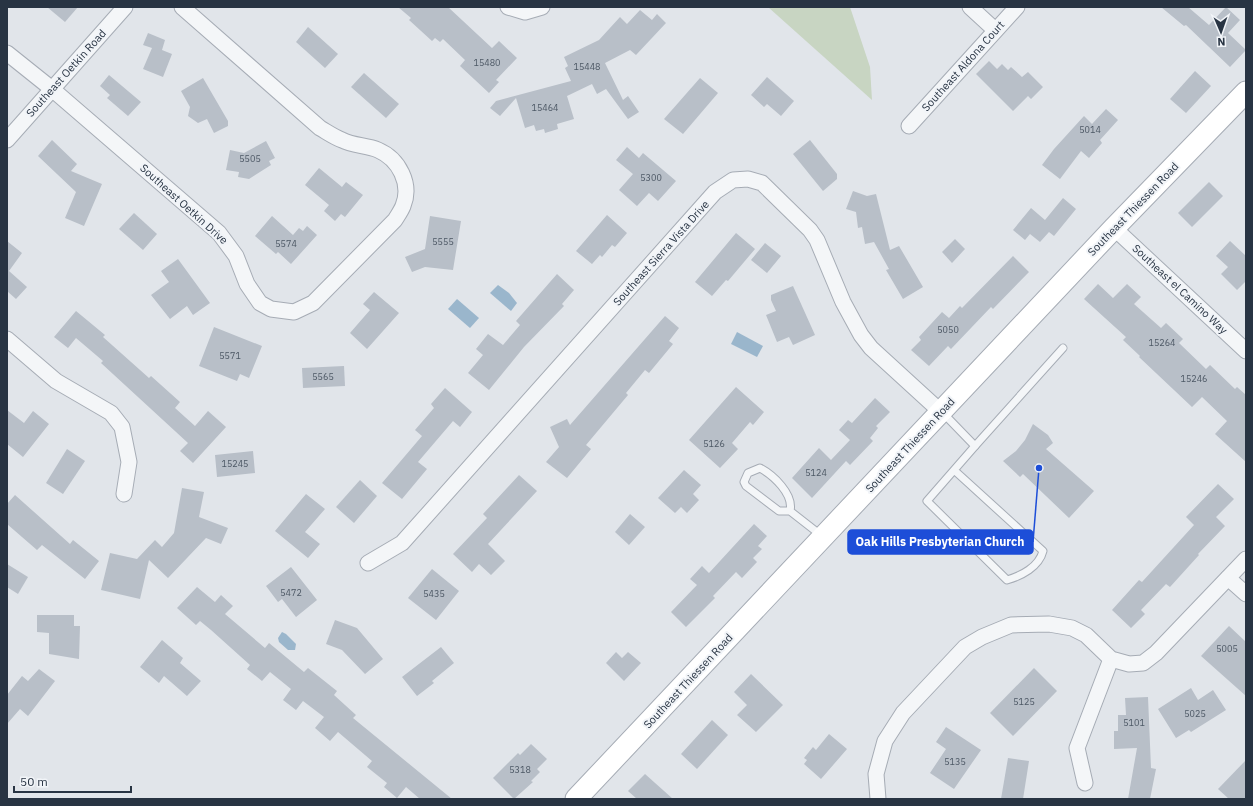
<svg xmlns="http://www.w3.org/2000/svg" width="1253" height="806" font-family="'IBM Plex Sans',sans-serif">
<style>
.green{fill:#c8d5c2}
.water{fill:#9ab6cc}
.building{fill:#b8bfc8}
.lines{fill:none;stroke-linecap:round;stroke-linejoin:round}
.service-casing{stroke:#a6acb5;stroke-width:9}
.minor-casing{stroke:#a6acb5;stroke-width:17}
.secondary-casing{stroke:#a6acb5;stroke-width:23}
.service{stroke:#f4f6f8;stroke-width:7}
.minor{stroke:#f4f6f8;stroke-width:15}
.secondary{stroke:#fff;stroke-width:21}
.labels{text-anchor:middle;stroke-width:4;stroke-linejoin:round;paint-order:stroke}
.number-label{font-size:9px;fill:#4c5764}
.street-label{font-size:11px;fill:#283443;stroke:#f1f4f8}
.leader{fill:none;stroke:#1d4ed8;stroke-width:1.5}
.callout-dot{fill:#1d4ed8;stroke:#f1f4f8;stroke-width:1.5}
.callout{fill:#1d4ed8;stroke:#1d4ed8;stroke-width:1.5}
.callout-label{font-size:12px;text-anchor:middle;font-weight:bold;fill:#fff}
</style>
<rect width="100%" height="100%" fill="#e1e5ea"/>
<!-- green -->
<polygon class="green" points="768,7 850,7 870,67 872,100"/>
<!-- water -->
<g class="water">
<polygon points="498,285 509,293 517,303 511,311 490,293"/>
<polygon points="457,299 479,318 470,328 448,309"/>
<polygon points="737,332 763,346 757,357 731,344"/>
<polygon points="282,632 286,634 296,644 295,650 288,650 279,642 278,638"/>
</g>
<!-- building -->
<g class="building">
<polygon points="47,7 78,7 65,22"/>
<polygon points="398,7 448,7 492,48 499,41 517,58 496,80 499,82 489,93 460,66 465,60 443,39 440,42 435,38 432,41 409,20 411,18"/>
<polygon points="1161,7 1188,7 1209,25 1226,7 1240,20 1228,33 1246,50 1230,67 1186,25 1184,26"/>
<polygon points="640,10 652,20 657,14 666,23 636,55 630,50 605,63 623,100 628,96 639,112 628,119 606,89 597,94 592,84 567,96 574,119 557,124 558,129 545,133 544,129 536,131 534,125 525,128 516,98 500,116 490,108 496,101 571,81 565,68 568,66 564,57 599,40 620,17 627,24"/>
<polygon points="308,27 338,54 325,68 296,42"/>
<polygon points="148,33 165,40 162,50 172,54 163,77 143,69 152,48 143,45"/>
<polygon points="989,61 997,69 1002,64 1008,70 1011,67 1022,77 1028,72 1043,87 1031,99 1028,96 1013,111 976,74"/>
<polygon points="1195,71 1211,86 1186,113 1170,99"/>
<polygon points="364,73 399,104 386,118 351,87"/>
<polygon points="109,75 141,102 128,116 107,98 110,95 100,86"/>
<polygon points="767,77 794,101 781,116 767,104 764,107 751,95"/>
<polygon points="203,78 228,121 228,126 214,133 207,119 198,123 188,116 190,107 181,91"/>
<polygon points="700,78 718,93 683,134 664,119"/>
<polygon points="1106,109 1118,120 1100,140 1102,143 1089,158 1081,151 1060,179 1042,165 1054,149 1084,116 1092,124"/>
<polygon points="52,140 77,164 71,171 102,184 84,226 65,218 76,192 38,156"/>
<polygon points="810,140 837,174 837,179 823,191 793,154"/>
<polygon points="266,141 275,158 269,161 271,165 249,179 238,177 239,172 226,170 230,150 244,153"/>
<polygon points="627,147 639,158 643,153 676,181 658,201 649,193 637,206 619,190 633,174 616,160"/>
<polygon points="319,168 342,187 346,182 363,195 345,217 341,214 335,221 324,211 329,205 305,185"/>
<polygon points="1209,182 1223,196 1192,227 1178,213"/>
<polygon points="853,191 867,196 876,194 890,250 899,246 923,287 903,299 886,270 889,269 874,242 865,244 862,227 858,228 856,212 846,209"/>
<polygon points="1063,198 1076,209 1054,236 1049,232 1040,242 1030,234 1025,240 1013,230 1031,208 1045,220"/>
<polygon points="134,213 157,234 143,250 119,229"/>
<polygon points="607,215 627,233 615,247 612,245 602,257 600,255 592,264 576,251"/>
<polygon points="272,216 293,235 299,228 303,231 307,226 317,235 291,264 278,252 276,254 255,236"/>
<polygon points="430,216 461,221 453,270 425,267 412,272 405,257 425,249"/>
<polygon points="736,233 755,249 728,281 726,280 712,296 695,282"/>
<polygon points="955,239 965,249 952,263 942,252"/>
<polygon points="7,241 22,253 9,271 27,287 16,299 7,291"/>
<polygon points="1230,241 1246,256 1246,281 1237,290 1221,274 1228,267 1216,256"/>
<polygon points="765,243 781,256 767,273 751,260"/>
<polygon points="1013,256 1029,272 993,309 991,307 951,349 948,346 929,366 911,350 921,340 919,337 942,312 949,318 960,306 962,308"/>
<polygon points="178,259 210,303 193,315 187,306 170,319 151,295 169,282 161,271"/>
<polygon points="557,274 574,290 562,304 564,306 524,347 489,390 468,373 483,355 476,349 488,334 503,345 520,325 516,321"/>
<polygon points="1098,284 1113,298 1127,284 1141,297 1134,304 1161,328 1166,323 1183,339 1179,343 1206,369 1210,365 1235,389 1237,387 1246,395 1246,462 1215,434 1227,421 1202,397 1192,407 1139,357 1140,356 1123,340 1126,337 1084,299"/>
<polygon points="793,286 815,335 793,345 789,337 777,342 766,315 776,311 771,300 771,295"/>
<polygon points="374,292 399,313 367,349 350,333 370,310 363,304"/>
<polygon points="76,311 105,335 103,337 149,378 151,376 180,402 175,408 195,426 208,411 226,427 193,463 180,451 188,443 101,363 103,361 76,338 68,348 54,337"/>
<polygon points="665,316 679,328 669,341 673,344 649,373 645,370 626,393 628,395 586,445 591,449 567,478 546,462 559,447 550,427 567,419 570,425"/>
<polygon points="214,327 262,346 249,378 240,374 237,381 199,366"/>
<polygon points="344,366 345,386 303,388 302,368"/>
<polygon points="736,387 764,412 753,425 750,422 732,443 738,449 720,468 689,440"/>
<polygon points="445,388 472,412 460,427 453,421 418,462 427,469 402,499 382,483 422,436 415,430 434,408 431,404"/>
<polygon points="875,398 890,412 876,426 878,428 870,438 873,441 850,465 846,461 812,498 792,478 819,448 831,460 850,440 839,430 848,420 852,423"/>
<polygon points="7,410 24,423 33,411 49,424 23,457 7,444"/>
<polygon points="1033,424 1048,435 1053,443 1046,449 1094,491 1069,518 1023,474 1020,477 1003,461 1016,451 1025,440"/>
<polygon points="67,449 85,461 63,494 46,483"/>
<polygon points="253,451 255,473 217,477 215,455"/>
<polygon points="684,470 701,485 693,494 699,500 687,513 681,507 675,513 658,498"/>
<polygon points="519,475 537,491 488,544 505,561 491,575 479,564 472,572 453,554 487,518 483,514"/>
<polygon points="360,480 377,496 354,523 336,507"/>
<polygon points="1218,484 1234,499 1216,517 1225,526 1198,554 1199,555 1170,587 1166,584 1141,610 1145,614 1131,628 1112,610 1139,580 1142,582 1194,525 1186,517"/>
<polygon points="182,488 204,492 199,517 228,528 221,544 206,538 168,578 149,560 140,599 101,590 110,553 137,559 155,540 162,547 174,533"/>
<polygon points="306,494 325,509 305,532 320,544 308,558 275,531"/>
<polygon points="15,495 70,544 73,540 99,561 85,579 42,545 37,550 7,524 7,504"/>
<polygon points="630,514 645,527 629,545 615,532"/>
<polygon points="754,524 767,536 758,546 762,549 753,558 757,562 742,578 736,572 713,596 715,598 686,627 671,612 697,585 690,579 702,566 709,573"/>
<polygon points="7,564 28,577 18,594 7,587"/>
<polygon points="291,567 317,600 296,617 282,599 278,602 266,586"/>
<polygon points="432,569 459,591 436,620 408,598"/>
<polygon points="197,587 215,602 221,595 233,606 225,614 265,648 269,643 304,672 308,668 337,691 334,695 356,715 353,718 452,799 420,799 406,787 397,798 384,787 387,783 367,767 372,761 338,732 330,741 315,728 324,717 303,701 296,710 283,700 291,689 270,672 262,681 247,669 250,665 211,630 200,621 196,625 177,608"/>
<polygon points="37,615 74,615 74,626 80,626 79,659 49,654 49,633 37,632"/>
<polygon points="335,620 357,628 383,659 365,674 342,650 326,644"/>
<polygon points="1229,626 1246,642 1246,696 1201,656"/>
<polygon points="162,640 183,658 180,663 201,681 187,696 164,676 159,683 140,667"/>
<polygon points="441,647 454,663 432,681 434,683 417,696 402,677"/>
<polygon points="616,652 622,658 628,652 641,663 624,681 606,663"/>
<polygon points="1034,668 1057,691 1013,736 990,713"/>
<polygon points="39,669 55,681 28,716 20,709 7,724 7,695 22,676 28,681"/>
<polygon points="751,674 783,705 756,732 737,715 747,705 734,692"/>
<polygon points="1191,688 1198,700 1213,690 1226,710 1191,732 1189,730 1176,738 1158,709"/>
<polygon points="1148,697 1151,768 1156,769 1150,799 1128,799 1137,748 1114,749 1114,731 1118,731 1118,715 1126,715 1125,698"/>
<polygon points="712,720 728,735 697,769 681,754"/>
<polygon points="946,727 981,750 954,789 930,773 946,749 936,742"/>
<polygon points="829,734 847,749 821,779 804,764 807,760 804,758 813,747 816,750"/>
<polygon points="531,744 547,759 537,769 540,772 531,781 533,782 514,799 493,778 518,753 520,755"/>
<polygon points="1008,758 1029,761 1023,799 1001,799"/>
<polygon points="1246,760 1246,799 1229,799 1218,789"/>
<polygon points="645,774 673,799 637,799 628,791"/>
</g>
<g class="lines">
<!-- service casing -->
<g class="service-casing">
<g id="service">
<path d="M943,413l32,33 -48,55 80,79c14,-4 32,-13 36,-29l-89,-81"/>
<polyline points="975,446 1063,348"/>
<path d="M790,511c4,-17 -17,-36 -30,-43l-12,5 -4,9 2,4 33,25h11l32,25"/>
</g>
</g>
<!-- minor casing -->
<g class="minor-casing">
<g id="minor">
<polyline points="508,7 525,12 542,7"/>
<polyline points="970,7 995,30"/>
<path d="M7,53l45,36 167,144 17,23 11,28 13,19 11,6 23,3 19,-9 82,-83c3,-5 6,-9 8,-14 9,-22 -4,-47 -25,-56 -11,-5 -25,-4 -36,-10 -8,-3 -15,-8 -22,-12l-138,-121"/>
<polyline points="909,126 1017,7"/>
<polyline points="7,140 125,7"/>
<polyline points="1114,228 1246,351"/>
<polyline points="7,339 56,381 111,413 122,427 129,462 124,494"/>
<polyline points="368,563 402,543 715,192 733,180 748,179 762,183 810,230 817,240 843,302 861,335 871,348 941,412"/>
<polyline points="1228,578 1246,594"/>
<polyline points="1085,783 1077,748 1111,659"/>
<polyline points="878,799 876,774 885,741 903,713 965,647 982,637 1011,625 1049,624 1072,628 1086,635 1111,659 1129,664 1143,663 1156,653 1246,559"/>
</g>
</g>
<!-- secondary casing -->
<g class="secondary-casing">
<polyline id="secondary" points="576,799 1114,228 1246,92"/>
</g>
<!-- service -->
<use href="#service" class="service"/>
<!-- minor -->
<use href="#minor" class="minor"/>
<!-- secondary -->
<use href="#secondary" class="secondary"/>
</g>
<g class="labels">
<!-- number labels -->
<g class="number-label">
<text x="487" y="66">15480</text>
<text x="587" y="70">15448</text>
<text x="545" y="111">15464</text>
<text x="1090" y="133">5014</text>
<text x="250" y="162">5505</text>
<text x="651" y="181">5300</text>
<text x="443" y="245">5555</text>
<text x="286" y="247">5574</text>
<text x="948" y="333">5050</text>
<text x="1162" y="346">15264</text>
<text x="230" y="359">5571</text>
<text x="323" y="380">5565</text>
<text x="1194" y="382">15246</text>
<text x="714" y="447">5126</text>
<text x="235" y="467">15245</text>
<text x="816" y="476">5124</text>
<text x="291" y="596">5472</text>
<text x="434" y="597">5435</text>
<text x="1227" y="652">5005</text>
<text x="1024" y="705">5125</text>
<text x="1195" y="717">5025</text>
<text x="1134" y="726">5101</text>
<text x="955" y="765">5135</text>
<text x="520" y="773">5318</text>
</g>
<!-- street labels -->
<g class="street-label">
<text transform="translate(963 66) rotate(-48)" y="4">Southeast Aldona Court</text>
<text transform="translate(66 73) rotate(-48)" y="4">Southeast Oetkin Road</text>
<text transform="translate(184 204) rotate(42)" y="4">Southeast Oetkin Drive</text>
<text transform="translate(1133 209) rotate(-46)" y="4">Southeast Thiessen Road</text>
<text transform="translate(661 253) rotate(-48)" y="4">Southeast Sierra Vista Drive</text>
<text transform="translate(1180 289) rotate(43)" y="4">Southeast el Camino Way</text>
<text transform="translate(910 445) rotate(-47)" y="4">Southeast Thiessen Road</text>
<text transform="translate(688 681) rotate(-47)" y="4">Southeast Thiessen Road</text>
</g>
</g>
<!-- callouts -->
<path class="leader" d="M1039 468L1033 542"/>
<circle class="callout-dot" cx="1039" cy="468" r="4"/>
<rect class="callout" x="848" y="530" width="185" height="24" rx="4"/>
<g class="callout-label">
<text x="940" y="546">Oak Hills Presbyterian Church</text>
</g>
<!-- border -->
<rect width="1253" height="806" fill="none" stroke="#283443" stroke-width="16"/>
<!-- north arrow -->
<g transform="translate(1221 32) rotate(178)" stroke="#f1f4f8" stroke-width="3" paint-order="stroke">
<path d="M0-3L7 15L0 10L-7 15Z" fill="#283443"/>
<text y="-6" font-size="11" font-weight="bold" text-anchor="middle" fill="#283443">N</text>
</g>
<!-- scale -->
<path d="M14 786v6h117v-6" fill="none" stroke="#283443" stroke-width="2"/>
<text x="20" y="786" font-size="12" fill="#283443" stroke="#f1f4f8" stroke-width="3" paint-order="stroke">50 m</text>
</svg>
